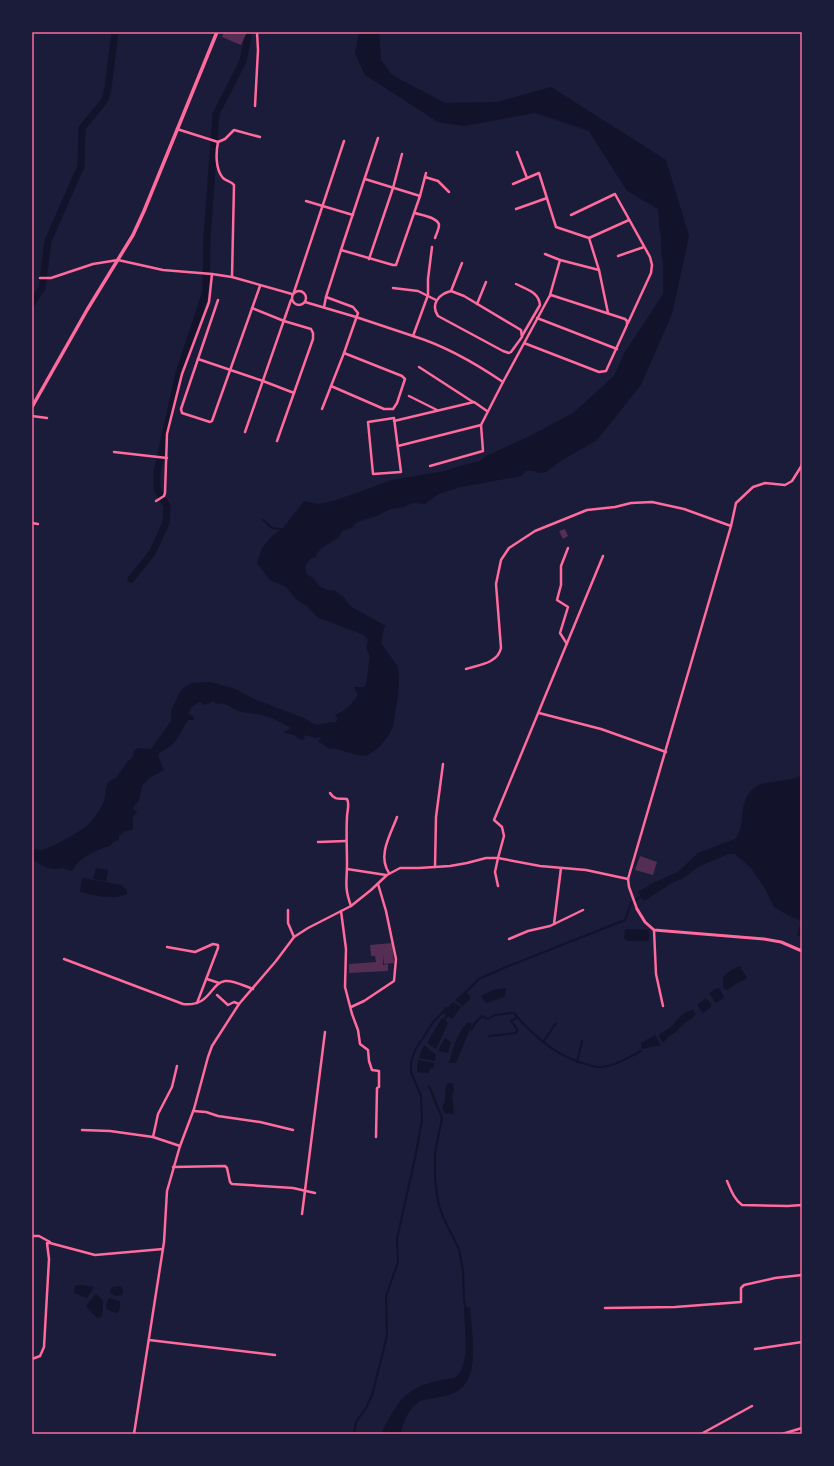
<svg xmlns="http://www.w3.org/2000/svg" width="834" height="1466" font-family="'Source Sans 3',sans-serif">
<style>
.water{fill:#12122b}
.lines{fill:none;stroke-linecap:round;stroke-linejoin:round}
.stream{stroke:#12122b;stroke-width:2}
.canal{stroke:#12122b;stroke-width:7}
.building{fill:#542f53}
.minor{stroke:#ff6b9d;stroke-width:2.5}
.tertiary{stroke:#ff6b9d;stroke-width:3}
.secondary{stroke:#ff6b9d;stroke-width:3.5}
.neatline{fill:none;stroke:#ff6b9d;stroke-width:1.5}
</style>
<rect width="100%" height="100%" fill="#1b1b3a"/>
<!-- water -->
<g class="water">
<path d="M359,32h20l2,28 11,15 53,28 52,-1 54,-15 115,73 23,76 -17,78 -31,71 -44,55 -38,22 -13,10 -7,1 -6,-2h-7l-5,5 -60,11 -20,6 -7,4 -9,7 -11,-1 -7,2 -3,2 -14,2 -13,7 -17,5 -5,3 -2,3 -11,4c-1,3 -3,6 -6,8 -7,6 -17,7 -20,18l-6,2 -5,7 1,7 8,6 5,7 8,4h7l4,3 6,4 6,9 36,20 -2,2 -3,15 17,24 1,9 -1,20 -5,30 -3,7 -9,12 -7,6 -8,5 -9,-1 -23,-7 -4,1 -12,-8 3,-3 -2,-1 -3,1 -11,-3 -1,2 1,2 -4,1 -8,-5 -10,-3 7,-3 1,-1c-9,-5 -19,-11 -29,-13 -7,-2 -16,-1 -23,-4 -9,-3 -12,-9 -23,-7l-2,-3 -9,4 -5,-3c-6,2 -10,6 -12,12l5,2 1,4h-6l-13,22 -6,5 -10,6 -1,3 6,14 -15,8 -7,8 -3,14 -6,8 4,5 -4,3v13l-9,3 -5,4v4l-4,1 -7,6h-3c-15,7 -25,10 -33,24l-2,-1 -8,-2c-10,3 -19,-1 -27,-7l-3,2v-14c3,0 7,1 9,1 11,-2 43,-20 50,-28 5,-6 10,-14 13,-21 3,-9 -1,-20 12,-23l12,-17 5,-4 1,-6 4,-3 10,1 4,-1 19,-27v-10l8,-17 4,-6 9,-5 18,-1 23,6 21,11 50,19 10,6 4,1 13,-3h4l2,-1v-3l-2,-3c10,-4 17,-11 23,-20l-4,-8h10l2,-3 4,-28 -4,-8 2,-8 -4,-5 -47,-18 -9,-10 -11,-7 -11,-13 -16,-7 -13,-17 5,-15 10,-12 12,-9 20,-26 14,3 15,-3 29,-10 30,-11 53,-9 15,-5 20,-5 6,-5 42,-19 45,-24 41,-37 11,-24 38,-58v-31l-2,-12v-14l-2,-13 -1,-15 -31,-18 -38,-60 -54,-18 -71,13 -26,-4 -73,-47 -10,-22z"/>
<path d="M802,775v162l-5,-2 4,-14 -12,-5 -15,-9 -10,-20 -13,-19 -16,-14h-7l-28,12 -17,12 -11,5 -28,18 -6,-9 15,-9 25,-11 20,-19 37,-14c13,-15 0,-39 22,-53 10,-6 31,-3 45,-11z"/>
<polygon points="96,868 108,870 106,881 93,879"/>
<path d="M82,878l39,7 6,5v4c-15,7 -32,1 -47,-2z"/>
<polygon points="627,929 649,930 649,941 627,941 624,938 625,930"/>
<path d="M740,966l7,12c-4,3 -6,3 -10,5 -4,2 -6,6 -11,7l-3,-3v-10l8,-7z"/>
<polygon points="506,988 505,995 504,997 486,1003 481,996 493,990"/>
<polygon points="717,988 720,989 724,998 716,1003 709,993"/>
<polygon points="465,991 471,998 463,1006 455,1000"/>
<polygon points="706,998 711,1004 711,1007 703,1013 697,1005"/>
<polygon points="453,1002 461,1007 452,1019 443,1013"/>
<path d="M693,1010l3,4 -5,5 -8,5 -6,7 -9,6 -5,6 -4,-7 1,-2c4,-3 10,-6 13,-9 6,-8 10,-13 20,-15z"/>
<polygon points="442,1018 448,1023 436,1049 427,1043"/>
<path d="M468,1022l4,2 -16,39h-7c4,-16 8,-29 19,-41z"/>
<polygon points="655,1035 661,1045 642,1049 641,1043"/>
<polygon points="445,1038 451,1042 448,1053 438,1051"/>
<polygon points="424,1045 436,1055 435,1061 419,1058"/>
<polygon points="418,1060 434,1063 433,1069 430,1068 429,1073 417,1072"/>
<path d="M450,1083l3,1 1,7 -2,5 2,18 -9,-1c-4,-5 -2,-7 0,-13 1,-6 -1,-9 2,-16z"/>
<polygon points="79,1285 94,1287 87,1298 74,1293 75,1286"/>
<polygon points="120,1286 123,1289 122,1295 117,1296 111,1294 110,1291 112,1287"/>
<polygon points="96,1294 103,1301 102,1316 97,1318 86,1306"/>
<polygon points="109,1298 120,1301 120,1308 118,1313 112,1312 107,1309 106,1305"/>
<path d="M470,1307c1,22 11,69 -11,83 -10,8 -27,7 -39,11 -10,7 -18,20 -19,33h-20c20,-40 28,-49 73,-56 18,-10 10,-53 10,-70z"/>
</g>
<g class="lines">
<!-- stream -->
<g class="stream">
<polyline points="263,520 272,528 280,529"/>
<polyline points="465,993 479,979 506,967 625,920 631,903 642,896"/>
<polyline points="443,1022 448,1014"/>
<path d="M471,1030l4,-7 7,-7 6,3 7,-4 16,-2h3c20,24 45,45 75,52 4,1 8,3 12,2 14,-1 28,-10 40,-16"/>
<polyline points="489,1036 516,1033 517,1029 511,1021 517,1017"/>
<polyline points="543,1042 556,1023"/>
<polyline points="577,1062 582,1041"/>
<polyline points="429,1086 442,1118 435,1153 435,1178 438,1202 443,1217 459,1249 463,1271 464,1301 466,1308"/>
<polyline points="354,1434 356,1422 366,1408 372,1395 383,1352 387,1335 386,1296 398,1262 397,1239 415,1158 422,1120 421,1096 411,1072 411,1062 415,1050 434,1021 447,1008"/>
</g>
<!-- canal -->
<g class="canal">
<polyline points="32,303 42,288 48,241 81,166 82,128 105,100 108,88 115,32"/>
<polyline points="131,579 152,553 166,523 167,506 157,489 157,472 179,373 206,291 207,237 216,114 243,61 249,32"/>
</g>
</g>
<!-- building -->
<g class="building">
<polygon points="224,32 247,32 241,45 222,37"/>
<polygon points="565,529 568,536 563,539 559,531"/>
<polygon points="640,856 657,862 653,875 635,870"/>
<polygon points="392,943 394,963 384,964 383,955 383,965 388,964 388,971 349,973 349,964 376,962 375,956 371,956 370,945"/>
</g>
<g class="lines">
<!-- minor -->
<g class="minor">
<polyline points="255,106 258,50 257,32"/>
<polyline points="177,129 218,142 225,139 234,130 260,137"/>
<path d="M218,142c-2,10 -3,27 5,36 3,3 8,3 11,7l-2,92"/>
<polyline points="517,152 527,178"/>
<polyline points="425,177 438,181 449,192"/>
<polyline points="365,179 420,196"/>
<polyline points="513,184 539,173 556,227 589,238 599,270 608,313"/>
<polyline points="306,201 353,215"/>
<polyline points="516,209 547,198"/>
<path d="M415,213c5,2 23,4 24,12 0,4 -3,10 -4,13"/>
<polyline points="571,215 615,194 650,257 652,265 651,273 628,323"/>
<polyline points="589,238 629,220"/>
<polyline points="341,250 393,265 396,265 420,196 426,173"/>
<polyline points="545,254 560,260 550,295"/>
<polyline points="618,256 644,247"/>
<polyline points="369,259 393,188 402,154"/>
<polyline points="560,260 599,270"/>
<polyline points="40,278 51,278 93,264 118,260 163,270 212,274 232,277 292,294"/>
<path d="M516,284c10,5 23,8 24,21l-18,31"/>
<polyline points="393,288 418,291 436,300"/>
<circle cx="299" cy="298" r="7"/>
<path d="M451,291l13,5 57,34 1,7 -11,15 -2,1 -6,-2 -65,-35c-8,-12 1,-22 13,-25z"/>
<polyline points="451,291 462,263"/>
<polyline points="294,292 344,141"/>
<polyline points="218,300 181,409 182,413 210,422 212,421 260,286"/>
<polyline points="305,302 356,317 413,336 428,295 428,279 432,247"/>
<polyline points="477,304 486,282"/>
<polyline points="324,307 326,297 341,250 378,138"/>
<polyline points="252,308 284,321 311,329 313,333 313,339 277,441"/>
<polyline points="537,318 617,349"/>
<path d="M413,336c33,10 62,27 90,46l46,-85 2,-2 74,24 2,2v4l-21,46 -7,1 -75,-29"/>
<polyline points="198,359 263,381 294,393"/>
<polyline points="419,367 473,402"/>
<polyline points="331,386 384,409 393,409 397,403 405,379 402,376 344,353"/>
<polyline points="409,396 437,410"/>
<polyline points="322,409 344,353 358,313 353,307 326,297"/>
<polyline points="32,416 47,418"/>
<polygon points="394,418 401,472 373,474 368,422"/>
<polyline points="394,421 474,402 487,411"/>
<polyline points="245,432 291,300"/>
<polyline points="398,446 481,425 503,382"/>
<polyline points="114,452 167,458"/>
<polyline points="430,466 483,451 481,425"/>
<polyline points="156,501 164,496 165,493 167,434 182,374 209,302 212,274"/>
<polyline points="32,523 38,524"/>
<polyline points="567,644 560,633 568,607 557,600 561,585 561,566 568,548"/>
<path d="M466,669c13,-4 32,-6 35,-21l-5,-64 5,-24 8,-12 26,-17 52,-21 28,-3 16,-4 21,-1 32,7 47,17"/>
<polyline points="539,713 601,729 666,752"/>
<path d="M330,793c5,8 10,5 17,6 3,6 0,12 0,18 -1,16 0,31 0,47 0,18 -3,23 4,42"/>
<polyline points="318,842 346,841"/>
<polyline points="435,867 436,817 443,764"/>
<polyline points="347,869 386,875"/>
<path d="M389,873c-12,-18 2,-39 8,-56"/>
<polyline points="498,886 495,872 498,858 504,836 502,827 494,820 603,556"/>
<polyline points="637,909 629,887 628,879 731,526 736,503 753,487 765,483 785,485 792,481 802,465"/>
<polyline points="288,910 288,923 294,937"/>
<polyline points="341,911 346,949 345,987 352,1014 358,1030 360,1044 368,1050 369,1061 372,1070 379,1071 379,1087 377,1088 376,1137"/>
<polyline points="554,924 561,868"/>
<polyline points="654,930 656,974 663,1006"/>
<polyline points="509,939 528,931 550,926 583,910"/>
<polyline points="167,947 195,952 213,944 218,945 218,948 197,1003"/>
<path d="M64,959l119,45c28,3 27,-21 42,-23 9,-1 19,5 28,8"/>
<polyline points="207,979 219,983"/>
<polyline points="217,995 228,1005 234,1002 239,1004"/>
<polyline points="351,1007 364,1001 394,981 396,959 386,911 378,884"/>
<polyline points="193,1111 206,1112 218,1116 260,1122 293,1130"/>
<polyline points="82,1130 110,1131 153,1137 180,1146"/>
<polyline points="153,1137 158,1114 172,1087 177,1066"/>
<polyline points="173,1167 225,1166 227,1168 230,1182 232,1184 293,1188 315,1193"/>
<path d="M727,1181c4,9 7,18 15,24l46,1 14,-1"/>
<polyline points="302,1214 325,1032"/>
<polyline points="32,1236 39,1236 50,1242"/>
<polyline points="605,1308 675,1307 741,1302 741,1288 744,1285 775,1278 802,1275"/>
<polyline points="149,1340 275,1355"/>
<polyline points="755,1349 802,1342"/>
<polyline points="32,1359 40,1356 44,1347 49,1259 47,1243 50,1243 95,1255 163,1249"/>
<polyline points="134,1434 164,1242 167,1191 180,1146 194,1109 208,1057 212,1046 239,1004 276,961 294,937 308,928 351,906 371,890 387,875 400,868 419,868 450,866 467,863 486,858 498,858 540,866 586,870 628,879"/>
<polyline points="701,1434 752,1406"/>
<polyline points="782,1434 802,1428"/>
</g>
<!-- tertiary -->
<polyline class="tertiary" points="637,909 645,922 654,930 764,939 781,942 802,951"/>
<!-- secondary -->
<polyline class="secondary" points="32,407 87,310 133,235 144,211 217,32"/>
</g>
<!-- border -->
<rect width="834" height="1466" fill="none" stroke="#1b1b3a" stroke-width="66"/>
<rect x="33" y="33" width="768" height="1400" class="neatline"/>
</svg>
